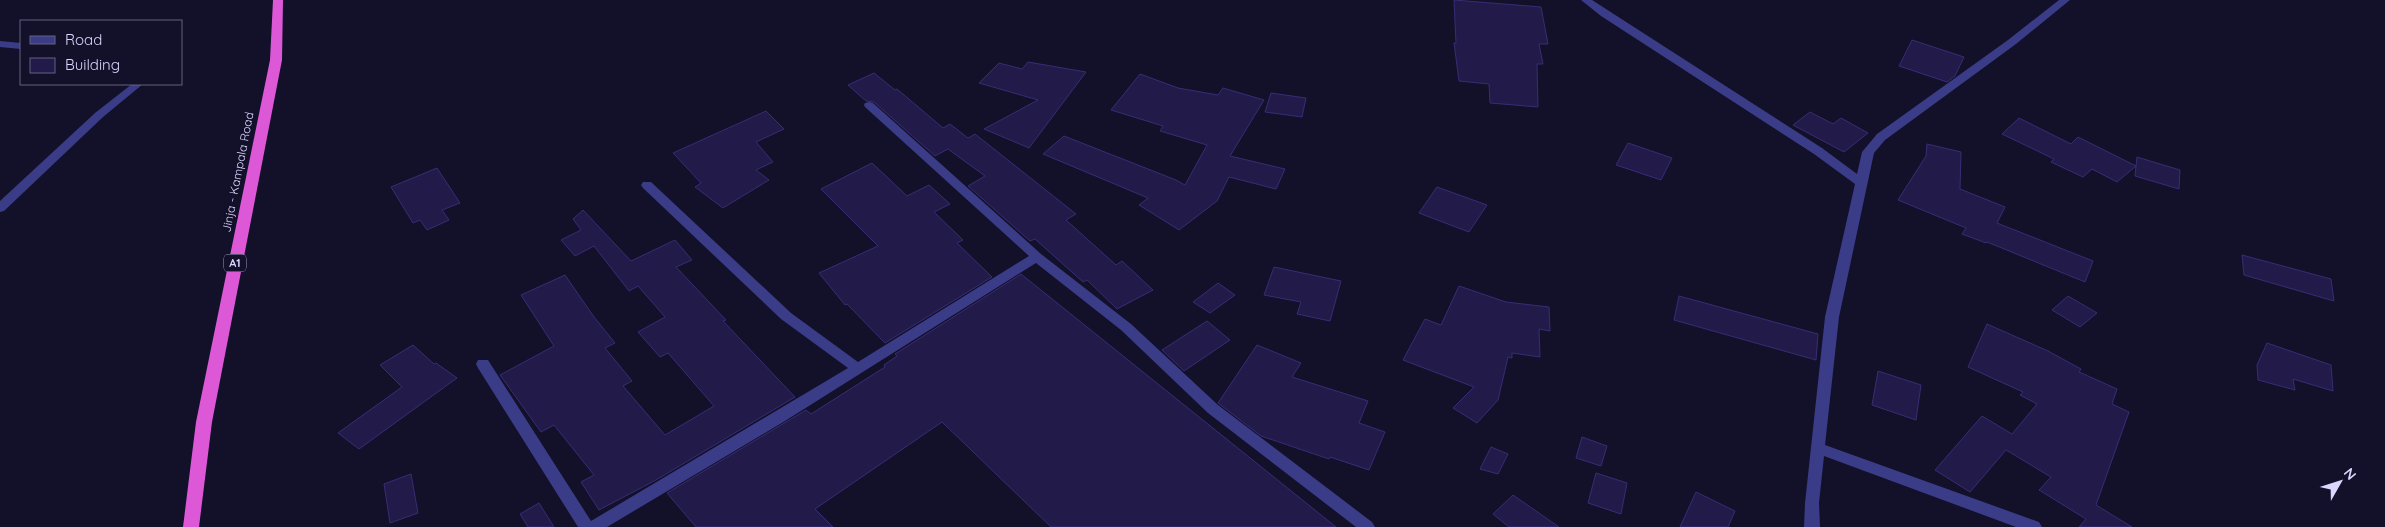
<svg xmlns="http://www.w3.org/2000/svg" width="2385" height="527" font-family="Quicksand,sans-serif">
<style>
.building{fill:#221b4a;stroke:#372d76}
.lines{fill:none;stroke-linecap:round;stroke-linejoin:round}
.service{fill:#3a3c88;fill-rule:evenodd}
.minor{fill:#3a3c88;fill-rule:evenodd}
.trunk{fill:#dc58d7;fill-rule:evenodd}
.labels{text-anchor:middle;stroke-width:4;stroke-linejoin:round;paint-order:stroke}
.shield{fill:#131029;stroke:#9e9bbf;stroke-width:1}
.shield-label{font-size:11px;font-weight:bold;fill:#dad7ff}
.street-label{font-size:12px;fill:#dad7ff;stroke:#131029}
</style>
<rect width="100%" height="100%" fill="#131029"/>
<!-- building -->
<g class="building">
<polygon points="1454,0 1541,7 1548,44 1539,44 1543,64 1537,64 1538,107 1490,103 1489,84 1459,81 1454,43 1456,43"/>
<polygon points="1912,40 1964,57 1955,76 1947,82 1899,66"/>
<polygon points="1028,62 1086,72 1029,148 984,129 1038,100 979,83 999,63 1022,69"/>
<polygon points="874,73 895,90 897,89 943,128 950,124 968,138 975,134 1076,214 1066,220 1116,265 1122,261 1153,290 1117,309 1087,280 1083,282 1035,239 1030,241 968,186 985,176 948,149 935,156 874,102 866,101 848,85"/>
<polygon points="1140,74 1178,88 1218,95 1223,88 1264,100 1230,156 1285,169 1276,189 1229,177 1217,201 1179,230 1139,205 1148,198 1043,154 1064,136 1176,180 1185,185 1207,145 1160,131 1163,126 1111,110"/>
<polygon points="1271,93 1306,98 1302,117 1265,112"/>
<polygon points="766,111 784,129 756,142 773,162 756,170 769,180 723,208 695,187 701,183 673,153"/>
<polygon points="1810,112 1833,124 1841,118 1868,133 1844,152 1793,125"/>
<polygon points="2019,118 2071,144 2078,137 2136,166 2137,157 2180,170 2179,189 2135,176 2136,166 2117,182 2092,169 2083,177 2051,162 2054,159 2002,134"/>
<polygon points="1628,143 1672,158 1661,180 1616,165"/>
<polygon points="1927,144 1961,152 1960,189 2005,207 1997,223 2093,261 2085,282 1987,242 1986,243 1962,234 1966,228 1898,200 1926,156"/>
<polygon points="872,163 907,196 929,185 950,204 934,212 963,240 957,243 992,277 885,343 847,304 845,305 819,273 878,246 821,189"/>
<polygon points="437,168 460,203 442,210 449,220 427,230 420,220 413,223 391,187"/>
<polygon points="1437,187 1487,205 1469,232 1419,213"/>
<polygon points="583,210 631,261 675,240 692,260 676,267 726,320 723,321 795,397 656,480 599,510 581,482 594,475 554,425 541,432 500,375 554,346 521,295 565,275 594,317 615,343 605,348 632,381 623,386 665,435 714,406 668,353 660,357 638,332 665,317 638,286 629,291 594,246 575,256 561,240 581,230 573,219"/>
<polygon points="2242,255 2331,279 2334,301 2244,275"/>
<polygon points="1274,267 1341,281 1330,321 1297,314 1301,302 1264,295"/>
<polygon points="1021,274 1336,527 1051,527 942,422 815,509 833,527 696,527 667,493 806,410 811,414 885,367 884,365 897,356 895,354"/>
<polygon points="1218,283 1235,295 1210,313 1193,302"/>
<polygon points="1459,286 1506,302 1549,307 1550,331 1539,329 1540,357 1512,353 1512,358 1508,357 1498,400 1477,423 1453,408 1474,387 1403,360 1425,319 1441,325"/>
<polygon points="1679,296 1818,334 1816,360 1674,320"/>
<polygon points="2068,296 2097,313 2080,327 2052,310"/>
<polygon points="1207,321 1230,340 1184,371 1162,350"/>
<polygon points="1987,324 2048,351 2081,369 2079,372 2117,389 2112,404 2129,412 2096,505 2132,527 2079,527 2086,519 2039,490 2051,477 2006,450 1970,492 1935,470 1982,416 2012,434 2037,404 2020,395 2023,392 1968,367"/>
<polygon points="2267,343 2331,365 2333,391 2293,379 2295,390 2258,380 2257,365"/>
<polygon points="413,345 434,364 436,363 457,378 359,449 338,433 402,387 380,365"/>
<polygon points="1257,345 1301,363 1292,377 1368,401 1359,423 1385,432 1369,470 1330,457 1329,459 1261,436 1218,403"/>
<polygon points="1878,371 1921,385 1916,420 1872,405"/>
<polygon points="1582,437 1607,446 1601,466 1576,458"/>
<polygon points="1491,447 1508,454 1498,474 1480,469"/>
<polygon points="1596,473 1627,483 1621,514 1588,503"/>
<polygon points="411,474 418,513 390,523 384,484"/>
<polygon points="1696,492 1735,511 1728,527 1680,527"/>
<polygon points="1513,495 1526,504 1559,527 1509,527 1493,514"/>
<polygon points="539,503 554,527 528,527 520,514"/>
</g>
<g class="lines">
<!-- service -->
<g class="service">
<polygon points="0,41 21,43 21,49 0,47"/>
<polygon points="132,84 143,84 103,117 4,211 0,212 0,201 95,113"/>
</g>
<!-- minor -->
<g class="minor">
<polygon points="1581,0 1592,0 1822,148 1857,174 1862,152 1877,134 2008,40 2059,0 2070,0 2016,44 1885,140 1874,153 1839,317 1825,445 2039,522 2042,527 2016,527 1824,456 1819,503 1820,527 1804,527 1805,503 1825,317 1855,184 1814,154 1601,16"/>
<polygon points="869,102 873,103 1041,254 1131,324 1218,405 1372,522 1375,527 1356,527 1208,413 1121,330 1036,263 785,421 607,527 578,527 478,368 476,364 478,360 488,360 591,521 848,368 781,319 643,188 641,185 643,182 651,182 791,313 858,362 1029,256 865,107 864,105 865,103"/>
</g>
<!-- trunk -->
<polygon class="trunk" points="273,0 283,0 282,60 212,422 199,527 183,527 196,422 270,60"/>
</g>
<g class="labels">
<!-- shield labels -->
<rect class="shield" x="224" y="254.5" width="22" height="17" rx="4"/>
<g class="shield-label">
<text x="235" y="267">A1</text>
</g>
<!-- street labels -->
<g class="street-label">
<text transform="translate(238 172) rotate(-79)" y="4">Jinja - Kampala Road</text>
</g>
</g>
<!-- legend -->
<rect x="20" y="20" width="162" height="65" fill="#131029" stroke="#63607f"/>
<rect x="30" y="36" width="25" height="8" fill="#3a3c88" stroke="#63607f"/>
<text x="65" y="45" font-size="15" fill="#dad7ff">Road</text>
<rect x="30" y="58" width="25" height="15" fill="#221b4a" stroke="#63607f"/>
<text x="65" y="70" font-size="15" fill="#dad7ff">Building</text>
<!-- north arrow -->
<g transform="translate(2340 482) rotate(51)" stroke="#131029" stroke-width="4" paint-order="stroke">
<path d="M0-4L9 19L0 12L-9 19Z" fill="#dad7ff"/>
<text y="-8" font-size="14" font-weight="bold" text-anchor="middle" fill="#dad7ff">N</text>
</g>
</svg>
